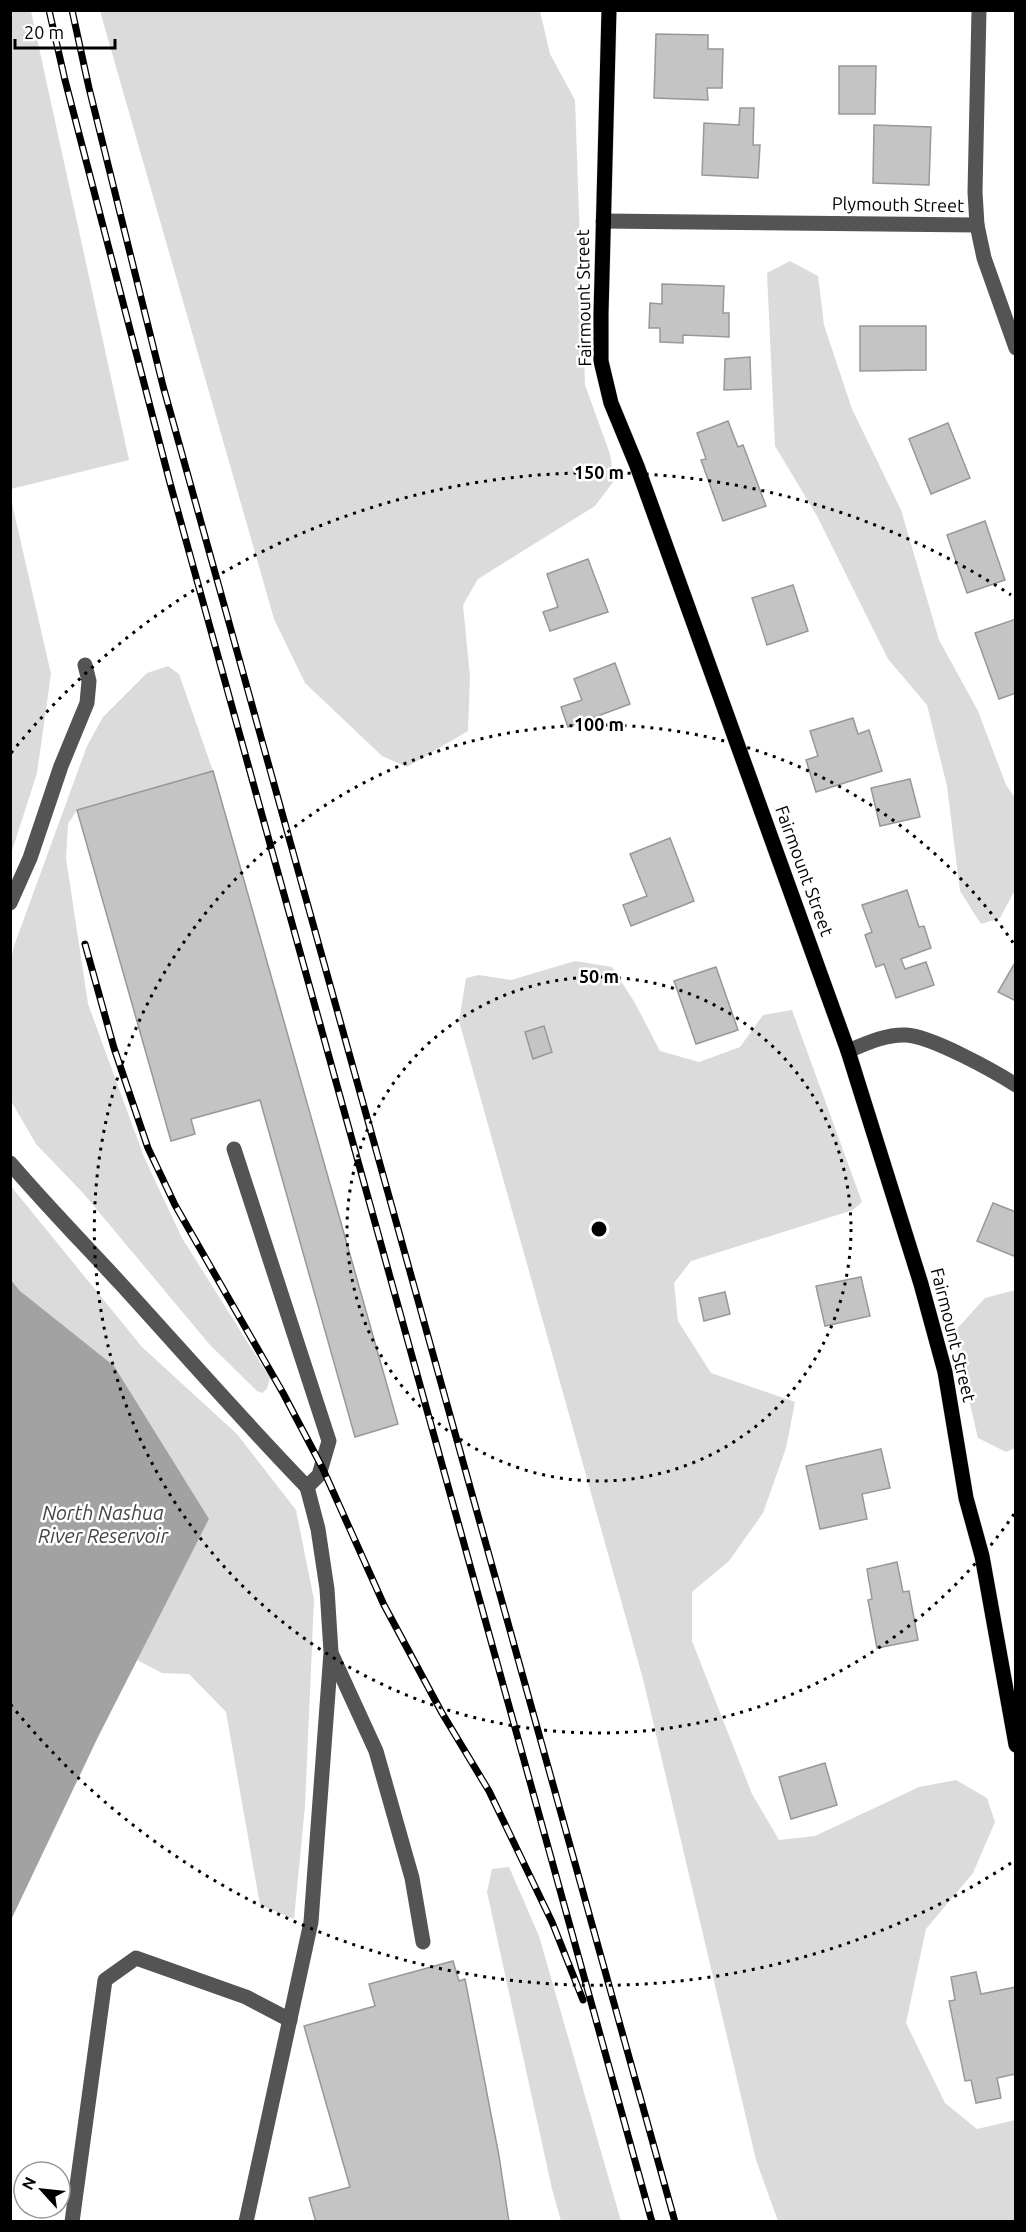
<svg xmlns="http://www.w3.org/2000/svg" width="1026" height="2232" font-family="Ubuntu,sans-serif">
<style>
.green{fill:#dbdbdb}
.water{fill:#a2a2a2}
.building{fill:#c4c4c4;stroke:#989898;stroke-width:1.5}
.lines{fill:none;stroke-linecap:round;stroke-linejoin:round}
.major-casing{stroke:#dbdbdb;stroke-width:16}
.minor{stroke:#545454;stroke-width:15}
.major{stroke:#000;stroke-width:15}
.rail-casing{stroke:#000;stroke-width:7}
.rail{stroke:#fff;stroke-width:4.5;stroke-dasharray:14;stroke-linecap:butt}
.ring{fill:none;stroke:#000;stroke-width:3;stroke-dasharray:3 6}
.labels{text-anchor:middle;stroke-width:5;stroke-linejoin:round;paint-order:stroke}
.street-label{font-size:18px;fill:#000;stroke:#fff}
.water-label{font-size:20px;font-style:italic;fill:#434343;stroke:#fff}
.centre{fill:#000;stroke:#fff;stroke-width:3}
.ring-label{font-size:18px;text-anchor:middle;font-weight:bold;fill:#000;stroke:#fff;stroke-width:5;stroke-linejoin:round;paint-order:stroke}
</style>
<rect width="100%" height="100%" fill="#fff"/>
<!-- green -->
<g class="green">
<polygon points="10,11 31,11 129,460 11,489"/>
<polygon points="100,11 540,11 550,54 575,100 585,385 610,454 614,481 595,506 478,579 463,605 470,677 468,731 407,767 382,756 305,683 274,619"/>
<polygon points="790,261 818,276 824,325 852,409 901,510 939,640 978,711 1006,785 1015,798 1015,890 1000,918 981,924 960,891 947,786 927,705 888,659 817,516 775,446 767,273"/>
<polygon points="11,499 51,674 37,773 11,854"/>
<polygon points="168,666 179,674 213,771 77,810 68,824 66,858 88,1004 144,1157 182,1238 270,1378 267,1389 262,1393 257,1391 210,1345 83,1193 36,1144 11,1101 10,964 14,946 87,746 103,717 147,673"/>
<polygon points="575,961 612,967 635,1003 660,1051 699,1062 740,1047 763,1015 792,1010 862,1202 853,1210 691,1261 674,1283 678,1321 711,1373 795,1402 786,1448 763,1513 729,1561 692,1592 692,1641 752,1794 779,1840 815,1836 919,1787 956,1780 987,1798 995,1822 973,1873 926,1929 906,2023 945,2103 977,2129 1015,2120 1015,2221 778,2221 756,2160 643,1679 459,1021 466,978 479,975 511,980"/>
<polygon points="10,1185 142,1347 237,1434 296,1510 314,1600 305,1806 294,1919 260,1905 226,1712 189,1674 162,1673 137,1660 209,1519 11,1280"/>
<polygon points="1015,1290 1015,1448 1006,1452 978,1438 953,1333 985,1298"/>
<polygon points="509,1867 539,1936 621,2221 561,2221 552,2189 487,1892 492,1869"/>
</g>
<!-- water -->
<polygon class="water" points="11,1280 20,1291 114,1366 209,1519 98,1737 11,1920"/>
<!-- building -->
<g class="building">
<polygon points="656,34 708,35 708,49 723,49 722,88 707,88 708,100 654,98"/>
<polygon points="839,66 876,66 875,114 839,114"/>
<polygon points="740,108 754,108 753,145 760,145 758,178 702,175 704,123 739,125"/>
<polygon points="874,125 931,127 929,185 873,183"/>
<polygon points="662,284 724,286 723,313 729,313 729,337 683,335 683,343 660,342 660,328 649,328 650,303 662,304"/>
<polygon points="860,326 926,326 926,370 860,371"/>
<polygon points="750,357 751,389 724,390 725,359"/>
<polygon points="728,421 738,447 743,445 766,506 723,521 701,460 706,459 697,433"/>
<polygon points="948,423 970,478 931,494 909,439"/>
<polygon points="985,521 1005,580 967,593 947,535"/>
<polygon points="588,559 608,612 550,631 543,612 558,607 547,574"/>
<polygon points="793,585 808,631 767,645 752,598"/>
<polygon points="1016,619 1016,693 999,699 975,633"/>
<polygon points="615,663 630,704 568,727 561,707 582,700 574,679"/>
<polygon points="853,718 858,734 869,730 882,771 816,792 806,760 818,756 810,731"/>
<polygon points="213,771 398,1424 355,1437 260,1100 191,1119 195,1134 171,1141 77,810"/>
<polygon points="910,779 920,817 880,826 871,788"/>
<polygon points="670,838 694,901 631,926 623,905 647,896 630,854"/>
<polygon points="907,890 919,927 924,926 931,948 901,959 905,969 926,962 934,985 896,998 884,964 876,967 865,935 872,932 862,905"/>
<polygon points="1016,961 1016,1001 998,992"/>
<polygon points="716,967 738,1030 696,1044 674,981"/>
<polygon points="544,1026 552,1052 533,1059 525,1032"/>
<polygon points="993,1203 1016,1212 1016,1257 977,1241"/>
<polygon points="861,1277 870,1316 825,1326 816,1286"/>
<polygon points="725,1292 730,1314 704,1321 699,1298"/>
<polygon points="881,1449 890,1488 862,1494 867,1519 820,1529 806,1466"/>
<polygon points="897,1562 903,1592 909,1591 918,1640 877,1648 868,1600 872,1599 867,1569"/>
<polygon points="825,1763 837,1805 791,1819 779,1777"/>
<polygon points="453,1961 459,1981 465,1979 499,2156 509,2222 316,2222 309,2198 350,2187 304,2026 375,2006 369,1984"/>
<polygon points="976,1972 981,1994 1016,1987 1016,2074 997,2078 1001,2098 976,2103 971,2080 965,2081 949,2001 955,2000 951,1977"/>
</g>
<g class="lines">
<!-- major casing -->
<g class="major-casing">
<polyline id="major" points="609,10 601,314 601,361 611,403 637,466 848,1051 921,1284 945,1372 966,1498 982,1556 1016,1745"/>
</g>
<!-- minor -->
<g class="minor">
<polyline points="603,221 977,225 975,192 979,10"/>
<polyline points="977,225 984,258 1016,348"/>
<polyline points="10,903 30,858 61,766 87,703 89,681 85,665"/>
<path d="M848,1051c19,-8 38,-17 58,-16 25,1 88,36 110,50"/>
<polyline points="234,1149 329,1441 319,1475 307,1487 318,1529 327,1589 331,1652 311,1922 246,2222"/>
<path d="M10,1163c36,42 74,81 111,121 62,68 122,137 186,203"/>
<polyline points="332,1655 376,1751 412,1878 423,1942"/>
<polyline points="72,2222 105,1980 136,1958 246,1997 290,2020"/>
</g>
<!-- major -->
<use href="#major" class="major"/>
<!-- rail casing -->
<g class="rail-casing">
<g id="rail">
<polyline points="49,10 65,80 170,483 652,2222"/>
<polyline points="72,10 89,88 163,386 675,2222"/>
<polyline points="85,944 114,1048 148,1148 175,1205 283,1393 322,1467 384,1605 442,1713 489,1791 552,1922 583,2000"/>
</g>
</g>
<!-- rail -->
<use href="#rail" class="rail"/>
</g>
<!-- distance rings -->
<g class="ring">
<circle cx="599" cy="1229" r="252"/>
<path d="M1014 1514A504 504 0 1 1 1014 944"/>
<path d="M1011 1863A756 756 0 0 1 11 1705M11 753A756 756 0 0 1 1011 595"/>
</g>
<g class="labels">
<!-- street labels -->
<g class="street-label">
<text transform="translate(898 205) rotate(1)" y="6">Plymouth Street</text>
<text transform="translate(584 298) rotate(-91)" y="6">Fairmount Street</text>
<text transform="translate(804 871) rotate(70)" y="6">Fairmount Street</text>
<text transform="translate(953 1335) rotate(76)" y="6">Fairmount Street</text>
</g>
<!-- water labels -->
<g class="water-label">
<text x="103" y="1520">North Nashua<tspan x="103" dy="23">River Reservoir</tspan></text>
</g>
</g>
<circle cx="599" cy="1229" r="9" class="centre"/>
<g class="ring-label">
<text x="599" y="479">150 m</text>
<text x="599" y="731">100 m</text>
<text x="599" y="983">50 m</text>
</g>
<!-- border -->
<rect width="1026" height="2232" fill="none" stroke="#000000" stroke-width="24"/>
<!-- north arrow -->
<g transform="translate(42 2190) rotate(297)"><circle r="28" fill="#ffffff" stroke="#999999" stroke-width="1.5"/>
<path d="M0-4.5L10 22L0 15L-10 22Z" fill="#000000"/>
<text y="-9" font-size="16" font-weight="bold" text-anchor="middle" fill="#000000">N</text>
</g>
<!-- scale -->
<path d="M15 39v9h100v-9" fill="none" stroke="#000000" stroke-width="3"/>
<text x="24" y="39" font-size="18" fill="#000000" stroke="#ffffff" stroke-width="4.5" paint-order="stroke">20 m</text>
</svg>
